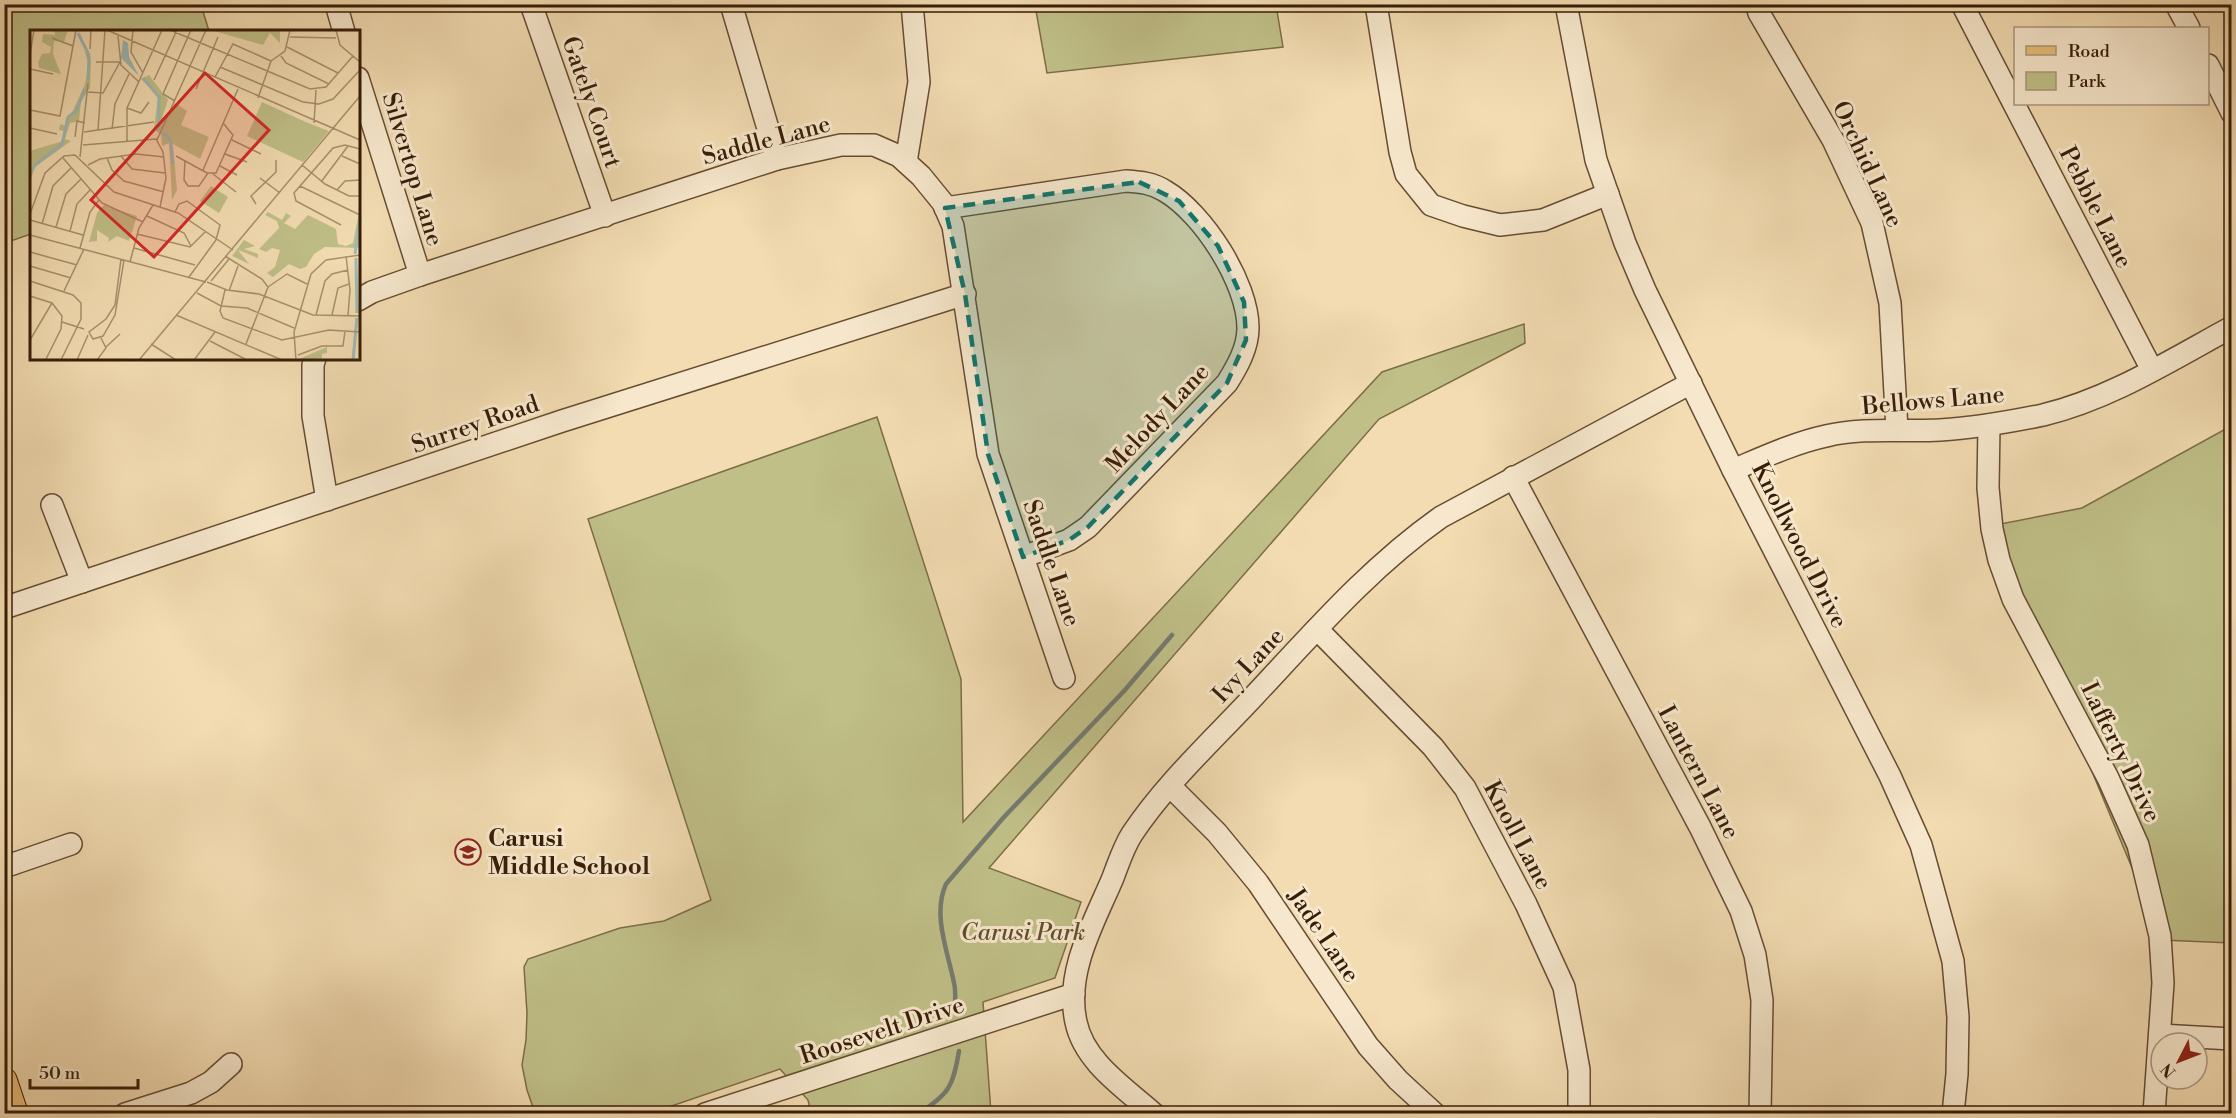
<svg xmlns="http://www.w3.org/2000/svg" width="2236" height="1118" font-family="'Libre Bodoni',serif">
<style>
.green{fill:#c0bf88;stroke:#7c6e48;stroke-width:1.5}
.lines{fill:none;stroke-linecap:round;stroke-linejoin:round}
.stream{stroke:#757b70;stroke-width:4.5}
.minor-casing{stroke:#664d32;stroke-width:24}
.major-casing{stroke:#371d07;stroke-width:28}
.minor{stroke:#f7e8cd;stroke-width:21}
.major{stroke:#eabe79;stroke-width:26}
.marked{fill:#0f766e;fill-opacity:0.2;stroke:#0f766e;stroke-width:4.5;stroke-dasharray:12 8;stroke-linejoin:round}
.labels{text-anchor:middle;stroke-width:6;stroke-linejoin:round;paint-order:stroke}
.street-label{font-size:24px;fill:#371d07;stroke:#f7e8cd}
.poi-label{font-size:24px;font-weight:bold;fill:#371d07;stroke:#f7e8cd;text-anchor:start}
.park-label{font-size:24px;font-style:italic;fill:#604e2e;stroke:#f7e8cd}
.inset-river{fill:none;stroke:#9fb9b6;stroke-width:3}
.inset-road{fill:none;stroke:#a8906e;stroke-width:1.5}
.view{fill:#d62828;fill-opacity:0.15;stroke:#d62828;stroke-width:3}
.inset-edge{fill:none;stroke:#371d07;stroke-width:3}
</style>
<rect width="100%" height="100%" fill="#f3dcb2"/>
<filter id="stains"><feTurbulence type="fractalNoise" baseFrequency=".00333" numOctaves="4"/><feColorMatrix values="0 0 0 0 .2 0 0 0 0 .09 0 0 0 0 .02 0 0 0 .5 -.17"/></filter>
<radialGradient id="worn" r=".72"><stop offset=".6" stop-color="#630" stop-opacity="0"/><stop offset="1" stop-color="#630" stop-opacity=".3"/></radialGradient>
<!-- green -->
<g class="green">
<polygon points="4,5 201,5 209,31 32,32 31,234 5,243"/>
<polygon points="1035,5 1276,5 1283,47 1047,73"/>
<polygon points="1524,324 1525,343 1379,419 989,868 1081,902 1055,978 983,1002 991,1113 811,1113 808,1100 780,1069 651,1113 535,1113 527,1090 522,1065 526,1040 527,1013 524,967 528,959 620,928 664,921 711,900 588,519 877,417 961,679 963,822 1382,372"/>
<polygon points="2231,426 2231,943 2162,940 1990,526 2082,508"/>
</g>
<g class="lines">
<!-- stream -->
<g class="stream">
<path d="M955,1007c0,-8 1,-17 -1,-24 -6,-31 -22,-68 -8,-99l58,-67 120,-126 48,-56"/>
<path d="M918,1114c31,-20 35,-27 41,-63"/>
</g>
<!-- minor casing -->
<g class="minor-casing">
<g id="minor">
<polyline points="336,4 344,32"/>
<polyline points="531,4 605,216"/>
<polyline points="731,4 777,159"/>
<polyline points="1376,4 1400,152 1406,174 1431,205 1463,216 1500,225 1543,220 1608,194"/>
<polyline points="1566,4 1596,160 1625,243 1645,290 1733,470 1890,776 1921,845 1953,961 1958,1017 1957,1074 1953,1114"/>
<polyline points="1756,4 1759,13 1833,140 1872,223 1890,303 1897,430"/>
<polyline points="1962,4 2152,370"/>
<polyline points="2176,4 2189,28"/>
<polyline points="2208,65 2232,113"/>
<polyline points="358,78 420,275"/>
<polyline points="906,162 919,82 912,4"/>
<path d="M945,208l181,-27c14,1 27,2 39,10 38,22 83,92 83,137 0,20 -11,39 -21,55l-139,144 -19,13 -46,17"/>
<polyline points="358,300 372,292 420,275 777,159 841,145 874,145 899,156 921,176 943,203 953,226 988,454 1064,678"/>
<polyline points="315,358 313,365 313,416 327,500"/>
<polyline points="1989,425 1988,488 1992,529 1999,560 2013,599 2108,778 2138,845 2160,936 2163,983 2154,1114"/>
<path d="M1733,470c31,-13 61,-27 93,-34 37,-9 76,-4 114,-6 34,-2 69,-8 103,-15 67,-16 128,-55 189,-88"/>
<polyline points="1513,477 1700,827 1741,911 1755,955 1762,1000 1760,1114"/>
<polyline points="52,505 82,582"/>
<polyline points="4,608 562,421 965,294"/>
<polyline points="1317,629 1433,747 1465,788 1526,904 1564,987 1579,1070 1579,1114"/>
<polyline points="1170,786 1217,833 1258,883 1368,1046 1398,1080 1435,1114"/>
<polyline points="4,867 71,844"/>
<polyline points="2160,1035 2232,1039"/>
<polyline points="125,1114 191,1093 211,1082 231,1064"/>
<polyline points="705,1114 1074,994"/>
<path d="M1154,1114c-29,-26 -70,-52 -78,-92 -11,-49 17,-98 36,-142 6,-15 11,-32 20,-46 34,-51 81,-94 123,-139 59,-63 115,-128 186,-178l250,-134"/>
</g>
</g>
<!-- major casing -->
<g class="major-casing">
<polyline id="major" points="4,1081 15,1114"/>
</g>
<!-- minor -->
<use href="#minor" class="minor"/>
<!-- major -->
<use href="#major" class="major"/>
</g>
<!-- marked area -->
<path class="marked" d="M1139,182l40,19 39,45 26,56 2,38 -19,43 -139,144 -19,13 -46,17 -35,-103 -23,-160 -20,-86z"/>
<!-- icons -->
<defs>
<g id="school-ring" transform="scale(1.35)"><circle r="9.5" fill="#f7e8cd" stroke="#8f2418" stroke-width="1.5"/><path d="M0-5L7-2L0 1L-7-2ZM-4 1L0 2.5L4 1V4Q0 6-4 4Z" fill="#8f2418"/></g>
</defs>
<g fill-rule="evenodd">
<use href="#school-ring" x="468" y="852"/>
</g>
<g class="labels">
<!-- street labels -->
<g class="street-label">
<text transform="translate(592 102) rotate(71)" y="8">Gately Court</text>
<text transform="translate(766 140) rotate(-15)" y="8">Saddle Lane</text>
<text transform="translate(1868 164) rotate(65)" y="8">Orchid Lane</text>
<text transform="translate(413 169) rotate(73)" y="8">Silvertop Lane</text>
<text transform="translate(2096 207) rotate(63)" y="8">Pebble Lane</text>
<text transform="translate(1933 400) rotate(-5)" y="8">Bellows Lane</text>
<text transform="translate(1157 418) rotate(-47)" y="8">Melody Lane</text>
<text transform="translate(475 424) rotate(-19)" y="8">Surrey Road</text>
<text transform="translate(1800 545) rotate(63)" y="8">Knollwood Drive</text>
<text transform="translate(1052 563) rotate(71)" y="8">Saddle Lane</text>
<text transform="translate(1248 665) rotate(-47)" y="8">Ivy Lane</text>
<text transform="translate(2121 752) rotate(64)" y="8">Lafferty Drive</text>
<text transform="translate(1699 772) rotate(62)" y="8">Lantern Lane</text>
<text transform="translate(1518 835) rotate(62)" y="8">Knoll Lane</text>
<text transform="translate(1324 935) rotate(56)" y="8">Jade Lane</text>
<text transform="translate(882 1030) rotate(-18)" y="8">Roosevelt Drive</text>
</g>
<!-- poi labels -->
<g class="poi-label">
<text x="488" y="846">Carusi<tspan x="488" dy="28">Middle School</tspan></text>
</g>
<!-- park labels -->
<g class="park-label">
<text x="1023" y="940">Carusi Park</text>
</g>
</g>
<!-- overview -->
<g transform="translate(30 30)">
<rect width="330" height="330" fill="#f3dcb2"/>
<path d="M24,0h14l-4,12 -10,-1 -1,13 8,20 -22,-6 -1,-6 4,-8 8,-1 1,-6 -9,-5 1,-8 12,1zM250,0v13l-10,-10 -7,12 -49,-14zM54,20l7,9 -1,29 -9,13 -2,20 -9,2 -5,16 6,2 -36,26 -5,15v-31l33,-10 2,-10 -6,-1 1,-6 6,2 19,-42 4,-19zM119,45l19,25 -6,18 3,2 10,-17 12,8 -6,14 28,12 -9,22 -27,-15 4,46 -5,10 -3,-57 -7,3 -1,-11 -7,-6 4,-33 -17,-17zM232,72l46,21 21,8 -26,31 -56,-26zM181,156l17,11 -9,16 -19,-12zM74,175l33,11 -8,25 -12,-5 -9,6 1,-4 -12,-8v11l-8,1 8,-29zM330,177v41l-35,-1 -11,7 -8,13 -6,2 -11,-5 -16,13 -6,-4 8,-6 5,-17 -8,-2 -6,4 -7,-3 20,-21 -2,-7 -12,-6 3,-3 14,8 4,-7 5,3 -7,7 11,6 13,-14 28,14 2,15 8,2 7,-3zM214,210l11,6 -11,3 14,5v4l-20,-8 11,14 -17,-8zM297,317v6l-5,1v6l-23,-1z" fill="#c0bf88"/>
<path d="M93,10l5,3 1,14 10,19 -18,-18z" fill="#9fb9b6"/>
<path class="inset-river" d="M48,3l11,22 -1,26M113,48l16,19v33M133,103l7,6 3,25M0,144l5,-9 27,-21 6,-27 8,-6 9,-22M325,224l5,-37M326,228l1,55M323,330l4,-42"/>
<path class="inset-road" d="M77,0l253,110M103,0l-2,22 12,21M140,0l140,59 16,-2 27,-31M306,0l4,15 20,17M88,6l3,29 18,17M260,7l46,1M22,8l21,8M257,17l51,26M60,19l1,-19M0,25l4,-25M251,26l5,7 43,21M241,31l14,-10 5,-21M66,32h24M190,37l83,35 16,2 14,-5 27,-29M0,39l23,5M185,47l18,-33 38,17M124,50l23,-50M166,59l22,-52M58,62l15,1 17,-31M228,68l13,-37M145,71l-12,-7 28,-64M97,78l14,5 8,-11M0,80l30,6 16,-86M284,93l2,-33M0,98l27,6M82,99l3,-25 14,-30M68,100l7,-100M54,102l70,-10M45,107l2,-16 8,2M127,110l49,-110M202,110l29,14M97,111v-33l35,-78M53,115l73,-6 7,13 3,26 -6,29M195,124l22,8M91,126l11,13 33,4M146,126l31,17h9l17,-38 -10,-12M312,126l18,8M50,127l8,-74M33,128l39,45 41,19M77,128l5,12 12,11 40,11M155,130l-1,20 4,6h11l9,-13M58,135l12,-6 36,-5 28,3M272,135l23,19 24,12h11M190,136l17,9M173,140l35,-81M183,144l23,18M230,148l20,15M291,152l27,-36M270,156l60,29M307,160l8,-9 15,-1M226,174l-5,-8 25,-24v-12M145,182l4,-8 8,-3 33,24 -4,15 -27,37M0,184l15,-41 19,-17 11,-1 39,37 64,21 55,37M117,186l37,17 7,13M0,190l53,15M12,194l11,-38 18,-18M311,195l-45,-24 -2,-8 39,-45 12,-3 15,4M26,197l10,-33 15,-15M40,201l7,-27 13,-14M107,204l53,13 16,-16M0,205l176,47M50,218l10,-36 9,-12M104,218l61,17M0,222l47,13M195,226l37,23 6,8 -22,57M316,226l4,34 -2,25M91,229l-6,46 -9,14 -17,13 4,7 10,-3 12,-21 9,-55M100,232l9,-34 14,-23M0,236l41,12M0,251l43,14 8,8v16l-20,41M181,251l18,-22M177,252l20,8 32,4 54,21 47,1M238,257l19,-13 20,10M195,260l-5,21 3,7 59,22 47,-10 31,2M34,261l20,-42M199,261l9,-25M167,263l24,13 26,2 47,20M0,266l22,7 10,13 -1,13 -15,30M146,285l106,45M286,285l9,-34 7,-7 16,-4M302,285l6,-27 11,-4M32,292l22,7M0,310l22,-37M180,311l37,19M121,314l25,16M76,317l14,-13M268,325l24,-9h21l2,-15M47,330l11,-25M67,330l9,-12 -5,-10M109,330l221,-264M164,330l21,-28M266,330l-2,-28 17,-58 15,-14 34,-5"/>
<path class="view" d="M175,43l64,57 -115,127 -63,-57z"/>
<rect width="330" height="330" class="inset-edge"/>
</g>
<!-- margin -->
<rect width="2236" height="1118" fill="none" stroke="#f3dcb2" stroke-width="24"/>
<rect x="6" y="6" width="2224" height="1106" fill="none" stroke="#371d07" stroke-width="3"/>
<rect x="12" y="12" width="2212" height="1094" fill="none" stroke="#371d07" stroke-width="1.5"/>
<!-- legend -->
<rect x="2014" y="27" width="195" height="78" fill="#f7e8cd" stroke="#aa977e" stroke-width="1.5"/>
<rect x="2026" y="46" width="30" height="9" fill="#eabe79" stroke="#aa977e" stroke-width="1.5"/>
<text x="2068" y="57" font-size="18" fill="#371d07">Road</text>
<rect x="2026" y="72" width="30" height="18" fill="#c0bf88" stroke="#aa977e" stroke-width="1.5"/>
<text x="2068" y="87" font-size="18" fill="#371d07">Park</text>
<!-- north arrow -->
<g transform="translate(2179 1061) rotate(228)"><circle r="28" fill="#f7e8cd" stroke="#aa977e" stroke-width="1.5"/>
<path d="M0-4.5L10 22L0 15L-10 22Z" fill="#8f2418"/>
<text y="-9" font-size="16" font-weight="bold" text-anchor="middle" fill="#371d07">N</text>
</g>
<!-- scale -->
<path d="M30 1079v9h108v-9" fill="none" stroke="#371d07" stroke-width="3"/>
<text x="39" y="1079" font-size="18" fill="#371d07" stroke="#f7e8cd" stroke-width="4.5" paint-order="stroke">50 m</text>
<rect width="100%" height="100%" filter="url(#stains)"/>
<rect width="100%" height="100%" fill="url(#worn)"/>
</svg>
